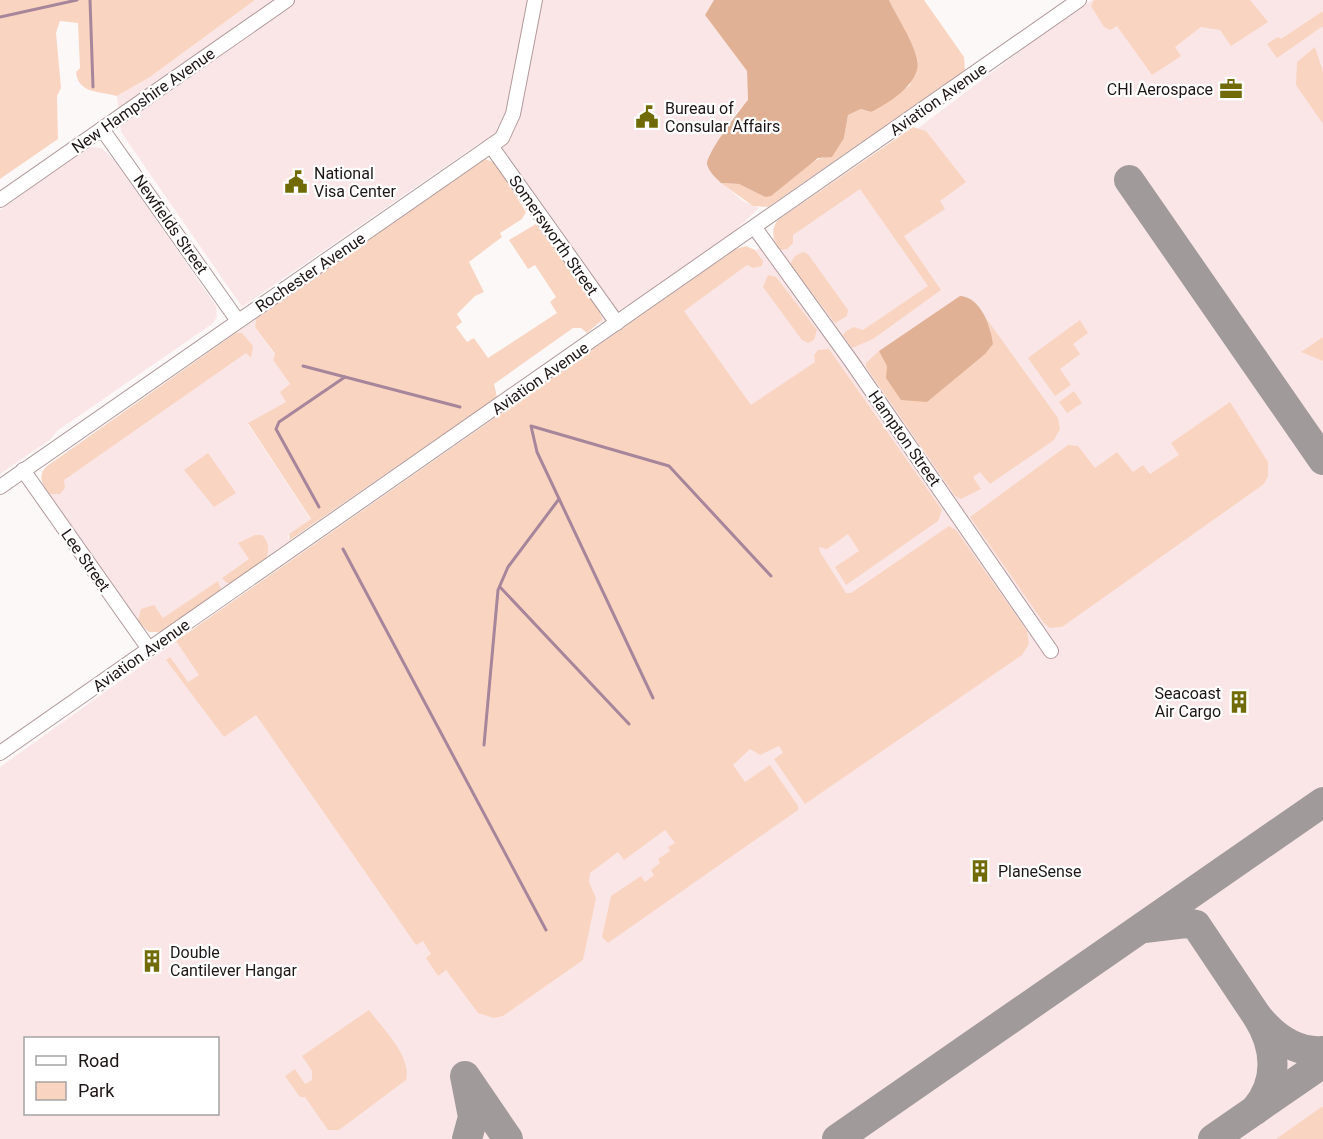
<svg xmlns="http://www.w3.org/2000/svg" width="1323" height="1139" font-family="Roboto,sans-serif">
<style>
.built{fill:#fbe6e7;fill-rule:evenodd}
.green{fill:#f9d5c1}
.forest{fill:#e1b195}
.lines{fill:none;stroke-linecap:round;stroke-linejoin:round}
.stream{stroke:#a7859b;stroke-width:3}
.taxiway{stroke:#a09a9a;stroke-width:30}
.minor-casing{stroke:#b0999a;stroke-width:16}
.minor{stroke:#fff;stroke-width:14}
.labels{text-anchor:middle;stroke-width:4.5;stroke-linejoin:round;paint-order:stroke}
.poi-label{font-size:16px;fill:#1e1616;stroke:#fff;text-anchor:start}
.street-label{font-size:16px;fill:#1e1616;stroke:#fff}
</style>
<rect width="100%" height="100%" fill="#fdf8f8"/>
<!-- built -->
<g class="built">
<polygon points="255,0 714,0 705,15 747,71 748,100 734,115 708,157 715,177 743,201 759,208 729,236 600,324 601,312 481,142 242,307 121,132 117,96 150,77"/>
<path d="M1092,0h231v1139h-1323v-372l176,-126 66,-28 438,-305 364,-275zM26,1038h192v76h-192z"/>
<polygon points="89,147 102,148 114,160 216,306 217,317 212,324 57,431 51,439 0,474 0,210"/>
<polygon points="256,319 255,327 275,355 273,360 290,384 287,402 248,424 311,520 289,534 288,537 291,540 160,632 149,632 143,628 42,483 42,471"/>
</g>
<!-- green -->
<g class="green">
<path d="M0,0h255l-105,77 -33,19c-17,-5 -39,-2 -41,-24l4,-4 -2,-45 -18,-2 -4,12 5,55 -4,8 1,43 -58,40z"/>
<path d="M889,0h35l40,57 1,13 -197,137 -15,-1 -32,-23 18,1 26,13c17,-8 44,-39 59,-39l20,-20 4,-23 13,-6 10,3 39,-27 8,-24z"/>
<polygon points="1094,0 1250,0 1268,22 1231,46 1220,30 1201,27 1175,47 1181,56 1152,75 1117,26 1110,30 1104,27 1091,6"/>
<polygon points="1323,11 1323,26 1277,58 1267,44 1278,37 1281,39"/>
<polygon points="1315,47 1323,72 1323,124 1296,85 1297,62"/>
<path d="M913,127l13,4 40,51 -26,19 5,8 -41,27 37,54 -68,49 -21,9 -9,-13 3,-4 8,-4 9,3 65,-44 -68,-97 -67,46v8l-6,6 -7,1c-7,-12 -10,-19 -2,-30z"/>
<polygon points="485,159 495,163 526,212 522,219 500,233 502,237 469,262 484,292 475,296 457,314 462,322 456,327 467,342 474,338 488,358 557,313 550,302 556,297 535,265 528,269 509,240 536,224 599,310 602,320 587,333 581,328 573,328 494,384 497,397 290,540 289,534 311,519 248,423 286,402 280,392 290,384 273,360 275,354 255,327 256,319"/>
<polygon points="746,246 755,250 763,261 762,266 753,268 747,265 684,311 751,405 815,362 814,355 818,350 829,349 942,510 938,521 846,585 835,567 859,551 848,534 827,549 819,547 820,552 846,593 851,593 949,526 956,530 1027,631 1029,644 1022,655 805,804 774,759 783,753 779,746 760,755 750,749 733,765 745,782 770,765 798,806 798,810 608,943 602,937 611,896 641,876 645,882 654,875 651,870 660,863 658,859 670,851 668,847 675,843 665,830 624,860 618,852 590,873 589,882 596,898 583,960 503,1016 494,1018 478,1013 446,970 438,976 426,958 431,954 423,941 416,945 256,715 224,737 166,660 170,657 188,682 199,675 176,641 736,249"/>
<polygon points="803,252 808,254 848,310 847,316 835,323 790,264 795,256"/>
<polygon points="768,275 776,277 817,330 814,340 808,343 802,340 763,287"/>
<polygon points="986,318 1058,418 1060,429 1054,440 990,484 980,472 973,477 981,489 961,499 955,496 866,367 866,363 879,351 888,366 886,372 991,331"/>
<polygon points="1080,320 1088,333 1073,344 1080,354 1060,369 1071,385 1055,396 1028,358"/>
<path d="M236,333h6l11,13 -2,12 -5,-5 -182,127 1,8 -5,6h-10c-8,-10 -13,-18 -3,-28z"/>
<polygon points="1323,337 1323,361 1301,352"/>
<polygon points="1074,391 1082,403 1067,413 1059,402"/>
<polygon points="1230,402 1268,462 1268,476 1264,484 1062,627 1050,628 1044,623 970,517 1068,445 1078,446 1095,468 1117,452 1133,472 1143,465 1150,474 1179,455 1171,443"/>
<polygon points="208,453 236,493 214,507 184,470"/>
<path d="M255,535h7c7,7 7,13 5,22l-36,26h-4l-5,-5 27,-19 -11,-16z"/>
<polygon points="218,581 221,590 160,632 149,632 138,621 141,609 154,605 163,618"/>
<path d="M369,1010c13,18 43,46 37,70l-67,50h-11l-23,-33h-5l-15,-21 10,-7 10,15 7,-4v-9l-10,-15z"/>
<polygon points="1323,1106 1323,1139 1276,1139"/>
</g>
<!-- forest -->
<g class="forest">
<path d="M714,0h175c9,19 23,39 28,59 6,23 -29,45 -46,53l-10,-3 -13,6 -4,23 -12,19 -14,1 -47,38 -6,1 -26,-13 -18,-1c-5,-5 -12,-11 -14,-19 -1,-10 33,-55 41,-64l-1,-29 -42,-56z"/>
<path d="M960,296c21,1 31,31 33,48l-8,10 -58,48 -26,-2 -15,-22 1,-12 -8,-15z"/>
</g>
<g class="lines">
<!-- stream -->
<g class="stream">
<polyline points="90,0 93,87"/>
<polyline points="0,17 77,0"/>
<polyline points="303,366 460,407"/>
<polyline points="319,507 276,429 279,422 345,377"/>
<polyline points="343,549 546,930"/>
<polyline points="500,587 629,724"/>
<polyline points="653,698 537,452 531,426 669,466 771,576"/>
<polyline points="484,745 498,590 508,567 559,499"/>
</g>
<!-- taxiway -->
<g class="taxiway">
<polyline points="1129,180 1323,460"/>
<polyline points="1144,928 1186,923 1196,925 1257,1016"/>
<path d="M1255,1110c25,-29 21,-64 2,-94 16,20 38,37 66,35"/>
<polyline points="467,1139 473,1117 465,1076 508,1139"/>
<polyline points="837,1139 1323,802"/>
<polyline points="1213,1139 1323,1063"/>
</g>
<!-- minor casing -->
<g class="minor-casing">
<g id="minor">
<polyline points="102,129 238,321"/>
<polyline points="491,146 617,323"/>
<polyline points="0,200 287,0"/>
<polyline points="755,228 851,361 1051,651"/>
<polyline points="23,470 149,649"/>
<polyline points="0,487 502,138 513,114 535,0"/>
<polyline points="0,753 1079,0"/>
</g>
</g>
<!-- minor -->
<use href="#minor" class="minor"/>
</g>
<!-- icons -->
<defs>
<g id="office-bare" transform="scale(1.8)"><path d="M-6-3h4V-5.5h4V-3h4V5H-6ZM-1-4.5V-3h2v-1.5ZM-6 0V1H6V0Z" fill="#706b06" stroke="#fff" stroke-width="2.5" paint-order="stroke"/></g>
<g id="civic-bare" transform="scale(1.8)"><path d="M-.6-6.5H3V-4.5H.6V-3L4-1V1h2V6H-6V1h2V-1L-.6-3ZM-1.2 2.5V6h2.4V2.5Z" fill="#706b06" stroke="#fff" stroke-width="2.5" paint-order="stroke"/></g>
<g id="building-bare" transform="scale(1.8)"><path d="M-4-6H4V6H1V3H-1V6H-4ZM-2.5-4.3h1.7v1.8h-1.7ZM.8-4.3h1.7v1.8H.8ZM-2.5-1h1.7V.8h-1.7ZM.8-1h1.7V.8H.8Z" fill="#706b06" stroke="#fff" stroke-width="2.5" paint-order="stroke"/></g>
</defs>
<g fill-rule="evenodd">
<use href="#office-bare" x="1231" y="89"/>
<use href="#civic-bare" x="647" y="117"/>
<use href="#civic-bare" x="296" y="182"/>
<use href="#building-bare" x="1239" y="702"/>
<use href="#building-bare" x="980" y="871"/>
<use href="#building-bare" x="152" y="961"/>
</g>
<g class="labels">
<!-- poi labels -->
<g class="poi-label">
<text x="1213" y="95" text-anchor="end">CHI Aerospace</text>
<text x="665" y="114">Bureau of<tspan x="665" dy="18">Consular Affairs</tspan></text>
<text x="314" y="179">National<tspan x="314" dy="18">Visa Center</tspan></text>
<text x="1221" y="699" text-anchor="end">Seacoast<tspan x="1221" dy="18">Air Cargo</tspan></text>
<text x="998" y="877">PlaneSense</text>
<text x="170" y="958">Double<tspan x="170" dy="18">Cantilever Hangar</tspan></text>
</g>
<!-- street labels -->
<g class="street-label">
<text transform="translate(938 99) rotate(-35)" y="6">Aviation Avenue</text>
<text transform="translate(143 100) rotate(-35)" y="6">New Hampshire Avenue</text>
<text transform="translate(171 224) rotate(55)" y="6">Newfields Street</text>
<text transform="translate(554 235) rotate(55)" y="6">Somersworth Street</text>
<text transform="translate(310 272) rotate(-34)" y="6">Rochester Avenue</text>
<text transform="translate(540 378) rotate(-35)" y="6">Aviation Avenue</text>
<text transform="translate(905 438) rotate(55)" y="6">Hampton Street</text>
<text transform="translate(86 560) rotate(55)" y="6">Lee Street</text>
<text transform="translate(141 655) rotate(-35)" y="6">Aviation Avenue</text>
</g>
</g>
<!-- legend -->
<rect x="24" y="1037" width="195" height="78" fill="#ffffff" stroke="#a5a2a2" stroke-width="1.5"/>
<rect x="36" y="1056" width="30" height="9" fill="#ffffff" stroke="#a5a2a2" stroke-width="1.5"/>
<text x="78" y="1067" font-size="18" fill="#1e1616">Road</text>
<rect x="36" y="1082" width="30" height="18" fill="#f9d5c1" stroke="#a5a2a2" stroke-width="1.5"/>
<text x="78" y="1097" font-size="18" fill="#1e1616">Park</text>
</svg>
